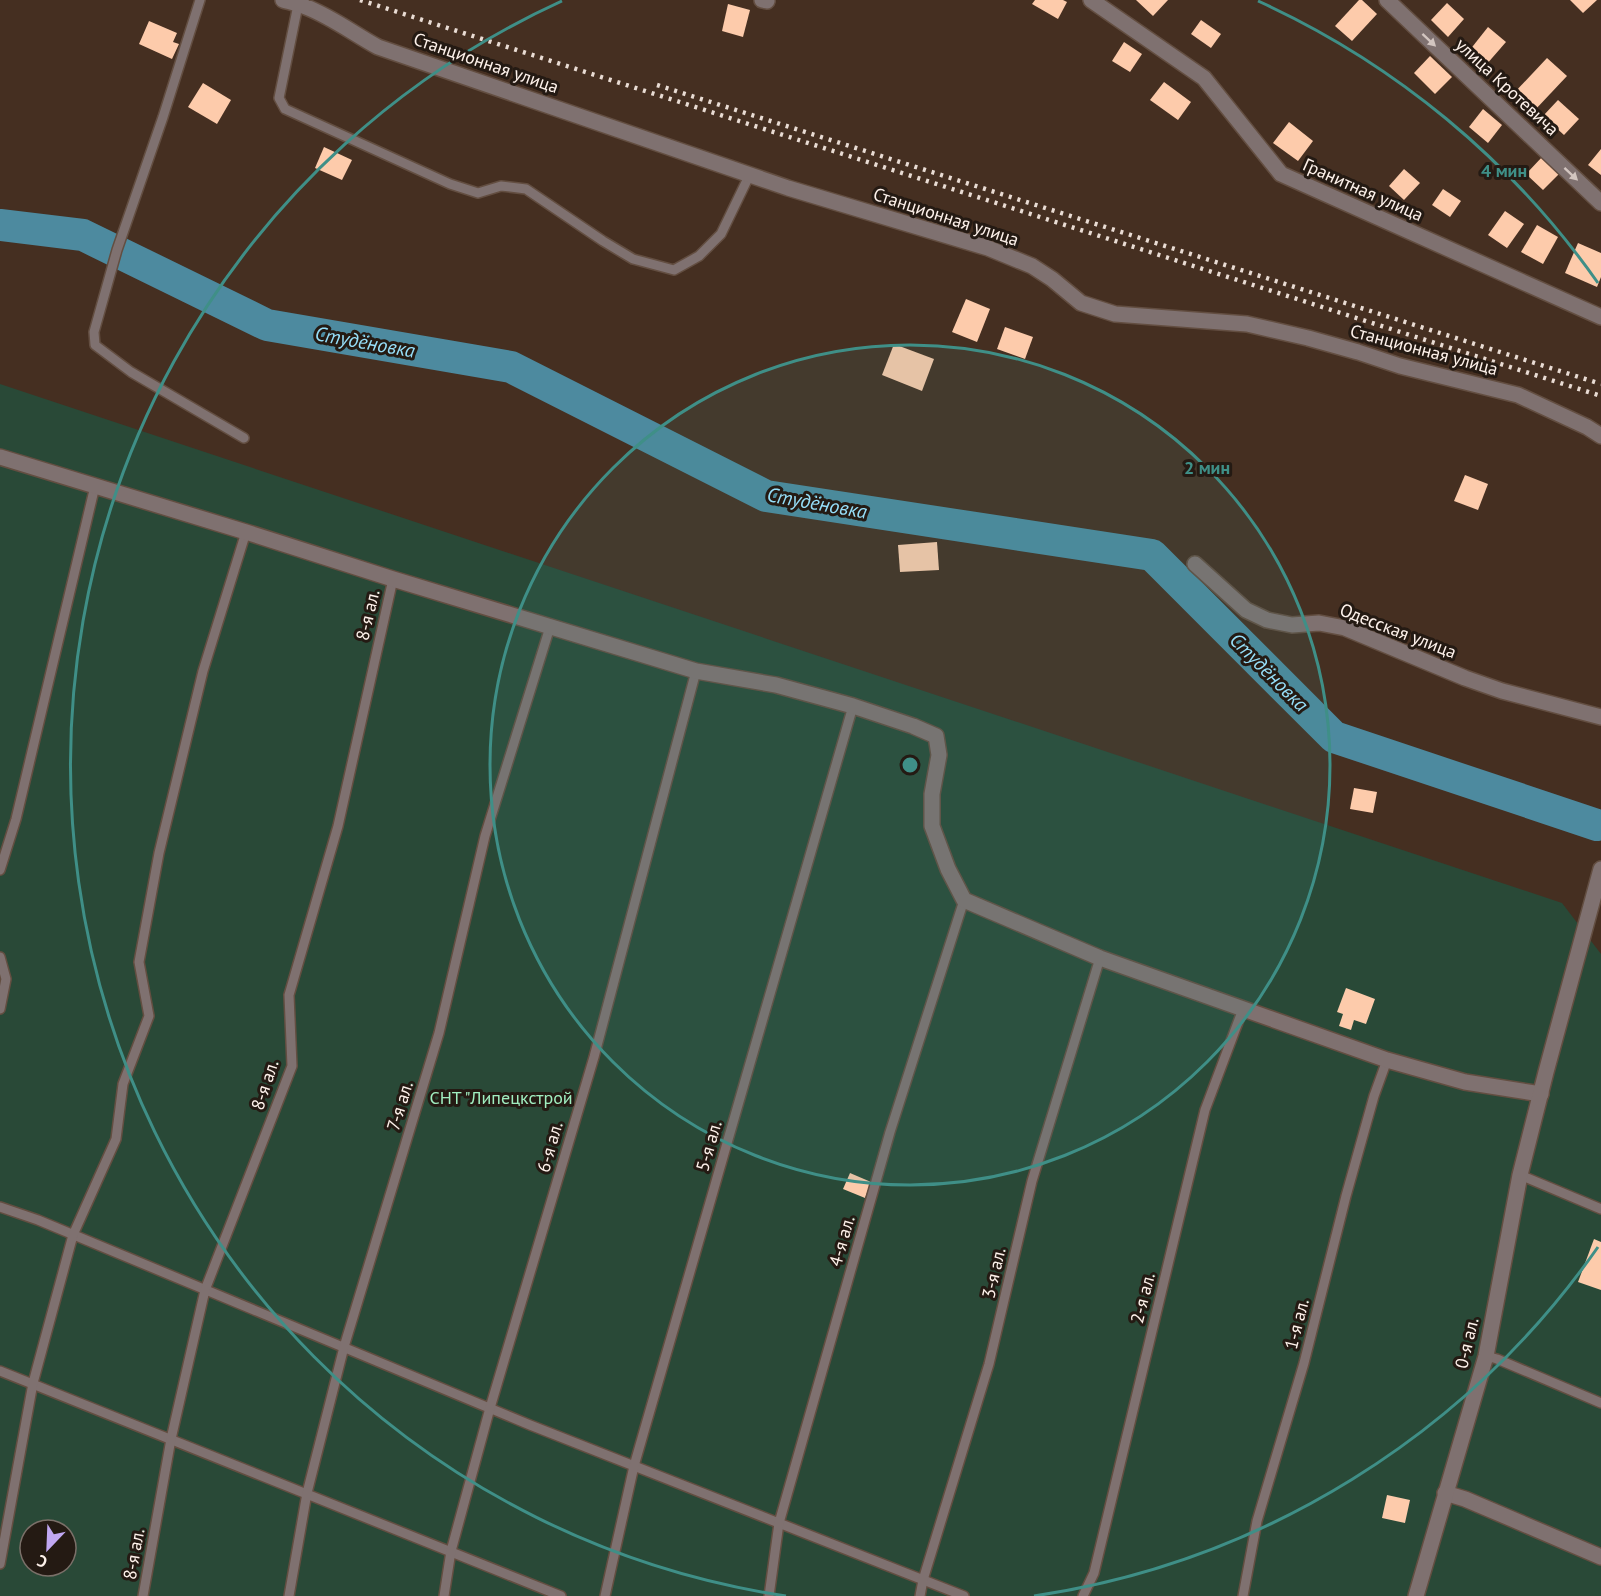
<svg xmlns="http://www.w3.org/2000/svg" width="1601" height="1596" font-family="'PT Sans',sans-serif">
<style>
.green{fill:#294937;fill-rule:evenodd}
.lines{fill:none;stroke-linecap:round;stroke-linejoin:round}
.river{stroke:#4d8a9f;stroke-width:32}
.building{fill:#fdcbab}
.service-casing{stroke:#634e41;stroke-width:12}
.minor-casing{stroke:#634e41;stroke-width:18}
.service{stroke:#7f7170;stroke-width:9}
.minor{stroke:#7f7170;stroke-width:15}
.rail{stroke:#e9dcd4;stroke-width:4.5;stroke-dasharray:3 6;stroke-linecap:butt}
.oneway{fill:#d2c5c0}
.ring{fill:none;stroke:#3f8f87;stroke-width:3}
.labels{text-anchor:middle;stroke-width:6;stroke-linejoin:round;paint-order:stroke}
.street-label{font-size:18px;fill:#fef2eb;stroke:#241a13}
.park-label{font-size:18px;fill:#a0eec0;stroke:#241a13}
.water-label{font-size:20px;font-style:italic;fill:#96def8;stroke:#241a13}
.centre{fill:#3f8f87;stroke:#241a13;stroke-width:3}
.ring-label{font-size:18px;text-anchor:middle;font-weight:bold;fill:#3f8f87;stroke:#241a13;stroke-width:6;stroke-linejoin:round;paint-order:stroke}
</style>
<rect width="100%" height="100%" fill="#452f21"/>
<!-- green -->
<path class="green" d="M0,384l1562,519 39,51v642h-1601zM30,1530h36v36h-36z"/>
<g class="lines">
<!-- river -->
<polyline class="river" points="0,225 83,235 267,325 511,367 766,496 1152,555 1334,737 1597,825"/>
</g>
<!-- building -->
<g class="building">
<polygon points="1035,0 1063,0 1067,2 1058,19 1032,4"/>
<polygon points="1136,0 1168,0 1153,16"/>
<polygon points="1359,0 1362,0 1377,14 1352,41 1335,26"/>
<polygon points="1570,0 1597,0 1583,13"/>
<polygon points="1447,3 1464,19 1448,37 1431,20"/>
<polygon points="728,4 750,10 743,37 722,31"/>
<polygon points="1201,20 1221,34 1211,48 1191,34"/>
<polygon points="149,21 177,33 173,42 179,44 172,59 139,44"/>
<polygon points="1488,27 1506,42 1486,65 1469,51"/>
<polygon points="1124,42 1142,54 1130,72 1112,61"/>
<polygon points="1430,56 1452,77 1435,94 1414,73"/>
<polygon points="1547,58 1567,76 1534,111 1514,93"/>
<polygon points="1164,82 1191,102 1178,120 1150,100"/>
<polygon points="203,83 231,100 217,124 188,107"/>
<polygon points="1558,100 1579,119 1564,135 1543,116"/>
<polygon points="1483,109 1502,125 1488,143 1469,127"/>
<polygon points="1289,122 1313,141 1298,161 1273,143"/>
<polygon points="324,147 352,160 342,180 315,168"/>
<polygon points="1601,149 1601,175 1588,165"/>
<polygon points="1543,156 1560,173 1543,190 1526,174"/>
<polygon points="1404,169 1420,183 1404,200 1389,186"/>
<polygon points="1443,189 1461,201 1450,217 1432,205"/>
<polygon points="1505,211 1524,224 1507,248 1488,235"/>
<polygon points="1537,225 1558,237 1543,264 1521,252"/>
<polygon points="1578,243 1601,253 1601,277 1597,287 1565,273"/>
<polygon points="966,299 990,309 977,342 952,332"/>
<polygon points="1005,327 1033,337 1025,359 997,349"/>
<polygon points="894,344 934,359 922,391 882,375"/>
<polygon points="1465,475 1488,484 1478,510 1454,501"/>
<polygon points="937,542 939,570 900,572 898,545"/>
<polygon points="1354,788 1377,792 1373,813 1350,809"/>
<polygon points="1346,988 1375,999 1366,1024 1354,1020 1351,1030 1339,1026 1343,1014 1337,1012"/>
<polygon points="850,1173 871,1182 865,1198 843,1189"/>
<polygon points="1594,1239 1601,1242 1601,1290 1578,1282"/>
<polygon points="1387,1495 1410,1500 1405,1523 1382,1518"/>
</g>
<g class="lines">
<!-- service casing -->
<g class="service-casing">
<g id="service">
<polyline points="200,0 163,117 117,250 94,332 95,345 131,372 244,438"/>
<polyline points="298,5 279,98 285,109 450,184 478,193 501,186 526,189 603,241 633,259 674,270 699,256 721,234 750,174"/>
<polyline points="0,870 16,819 95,486"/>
<polyline points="0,957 6,979 0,1009"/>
<polyline points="1520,1175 1601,1209"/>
<polyline points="0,1207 38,1220 530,1425 964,1596"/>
<polyline points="1486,1356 1497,1359 1601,1403"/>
<polyline points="0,1371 561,1596"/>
<polyline points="0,1564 33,1383 73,1235 116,1139 123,1084 149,1016 139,962 159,853 203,671 246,532"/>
<polyline points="143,1596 171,1439 205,1290 292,1066 289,995 338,826 393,579"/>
<polyline points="289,1596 307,1493 344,1347 439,1033 485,836 550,627"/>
<polyline points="444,1596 451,1551 490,1408 594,1057 696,671"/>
<polyline points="605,1596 634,1466 853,706"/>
<polyline points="769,1596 779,1523 890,1132 964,900"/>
<polyline points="920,1596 923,1580 989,1364 1032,1181 1100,958"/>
<polyline points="1083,1596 1094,1573 1205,1110 1243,1009"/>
<polyline points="1243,1596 1257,1521 1304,1363 1346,1196 1374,1096 1387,1060"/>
</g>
</g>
<!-- minor casing -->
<g class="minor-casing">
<g id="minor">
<path d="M283,0c7,2 16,4 23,7 26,10 48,27 72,40l410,141 200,60 44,18 20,13 29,24 34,11 132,10 61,14 50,14 42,14 118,29 69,32 14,9"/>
<polyline points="762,0 767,1"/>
<polyline points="1091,0 1204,78 1281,174 1601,317"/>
<polyline points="1387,0 1601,203"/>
<polyline points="0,457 246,532 393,579 696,671 776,685 853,706 913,726 936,736 939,755 932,794 932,826 948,869 964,900 1100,958 1387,1060 1465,1082 1541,1094"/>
<polyline points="1195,564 1246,610 1267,620 1292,625 1319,623 1345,628 1465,678 1502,691 1601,717"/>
<polyline points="1445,1493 1465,1499 1601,1557"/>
<polyline points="1416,1596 1486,1356 1520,1175 1546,1072 1601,869"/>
</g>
</g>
<!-- service -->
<use href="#service" class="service"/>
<!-- minor -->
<use href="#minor" class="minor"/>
<!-- rail -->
<g class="rail">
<polyline points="360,0 1601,396"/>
<polyline points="657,85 1601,384"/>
</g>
</g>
<!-- one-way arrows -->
<defs><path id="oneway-solid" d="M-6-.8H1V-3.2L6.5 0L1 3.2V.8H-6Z" transform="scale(1.5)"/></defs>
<g class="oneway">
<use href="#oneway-solid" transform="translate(1429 40) rotate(43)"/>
<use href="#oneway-solid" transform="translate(1571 174) rotate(43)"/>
</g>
<!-- distance rings -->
<circle cx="910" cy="765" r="420" fill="#3f8f87" fill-opacity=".12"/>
<g class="ring">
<circle cx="910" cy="765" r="420"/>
<path d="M1598 1247A840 840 0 0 1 1034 1596M786 1596A840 840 0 0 1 562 1M1258 1A840 840 0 0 1 1598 283"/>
</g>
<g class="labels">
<!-- street labels -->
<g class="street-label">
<text transform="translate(486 63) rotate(19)" y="6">Станционная улица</text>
<text transform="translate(1507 87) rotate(43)" y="6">улица Кротевича</text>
<text transform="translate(1363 190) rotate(24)" y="6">Гранитная улица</text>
<text transform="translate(946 217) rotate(18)" y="6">Станционная улица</text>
<text transform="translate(1424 350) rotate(15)" y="6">Станционная улица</text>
<text transform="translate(368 615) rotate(-77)" y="6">8-я ал.</text>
<text transform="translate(1398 631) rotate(21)" y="6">Одесская улица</text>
<text transform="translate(265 1085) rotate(-72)" y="6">8-я ал.</text>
<text transform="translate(400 1106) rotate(-73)" y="6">7-я ал.</text>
<text transform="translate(709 1146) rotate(-74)" y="6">5-я ал.</text>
<text transform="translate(550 1147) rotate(-74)" y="6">6-я ал.</text>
<text transform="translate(842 1241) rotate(-74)" y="6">4-я ал.</text>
<text transform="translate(994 1273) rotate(-77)" y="6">3-я ал.</text>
<text transform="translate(1143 1298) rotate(-76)" y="6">2-я ал.</text>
<text transform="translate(1297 1324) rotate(-76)" y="6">1-я ал.</text>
<text transform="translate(1467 1343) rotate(-77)" y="6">0-я ал.</text>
<text transform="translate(134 1554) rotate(-80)" y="6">8-я ал.</text>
</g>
<!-- park labels -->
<g class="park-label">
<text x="501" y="1104">СНТ "Липецкстрой</text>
</g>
<!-- water labels -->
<g class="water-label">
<text transform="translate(365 342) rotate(10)" y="7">Студёновка</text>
<text transform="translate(817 503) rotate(10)" y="7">Студёновка</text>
<text transform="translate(1269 672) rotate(45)" y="7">Студёновка</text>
</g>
</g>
<circle cx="910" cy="765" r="9" class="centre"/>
<g class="ring-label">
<text x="1504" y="177">4 мин</text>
<text x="1207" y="474">2 мин</text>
</g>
<!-- north arrow -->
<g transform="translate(48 1548) rotate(203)"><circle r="28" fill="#241a13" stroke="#7b7069" stroke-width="1.5"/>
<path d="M0-4.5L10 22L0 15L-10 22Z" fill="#c1a8f3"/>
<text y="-9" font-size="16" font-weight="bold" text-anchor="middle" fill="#fef2eb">С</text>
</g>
</svg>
